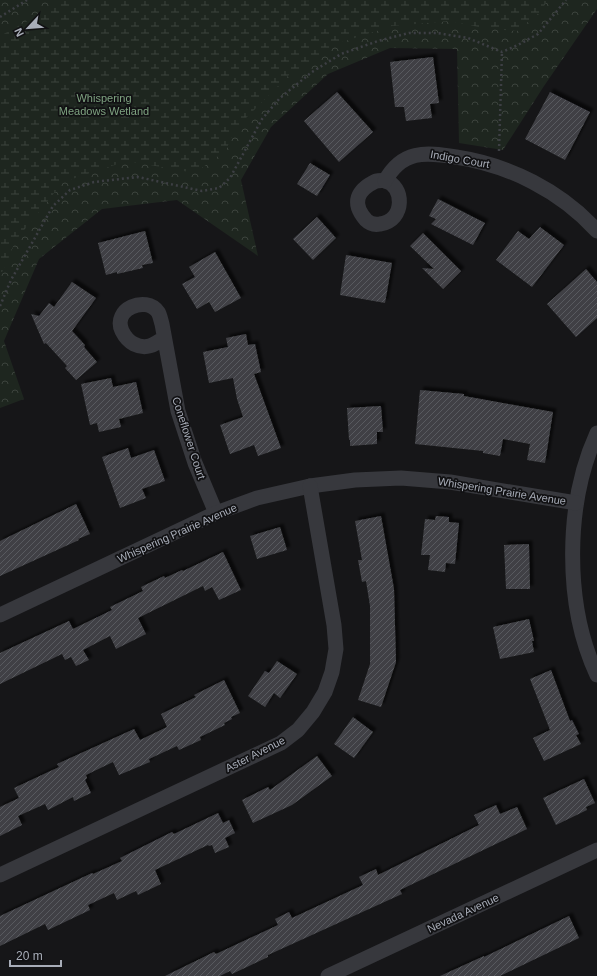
<svg xmlns="http://www.w3.org/2000/svg" width="597" height="976" font-family="Arial,sans-serif">
<style>
.forest{fill:url(#forest-crowns)}
.wetland{fill:url(#wetland-marsh)}
.building{fill:url(#building-hatch);filter:url(#shadow)}
.lines{fill:none;stroke-linecap:round;stroke-linejoin:round}
.path{stroke:#3d3f44;stroke-width:2.5;stroke-dasharray:2 3;stroke-linecap:butt}
.street{stroke:#37383d;stroke-width:15}
.labels{text-anchor:middle;stroke-width:3.5;stroke-linejoin:round;paint-order:stroke}
.park-label{font-size:11px;fill:#7fa381;stroke:#111113}
.street-label{font-size:11px;fill:#a8adb8;stroke:#111113}
</style>
<defs>
<pattern id="forest-crowns" width="20" height="18" patternUnits="userSpaceOnUse"><rect width="20" height="18" fill="#1e261f"/><path d="M2 6a3 3 0 1 1 6 0M12 15a3 3 0 1 1 6 0" fill="none" stroke="#3c433d"/></pattern>
<pattern id="wetland-marsh" width="20" height="14" patternUnits="userSpaceOnUse"><rect width="20" height="14" fill="#1e261f"/><path d="M1 5h8M5 5V1M11 12h8M15 12V8" fill="none" stroke="#3c433d"/></pattern>
<pattern id="building-hatch" width="6" height="6" patternUnits="userSpaceOnUse"><rect width="6" height="6" fill="#404145"/><path d="M-1 1l2-2M0 6l6-6M5 7l2-2" fill="none" stroke="#595a5e"/></pattern>
<filter id="shadow"><feDropShadow dx="3.5" dy="-3.5" stdDeviation="1" flood-color="#0009"/></filter>
</defs>
<rect width="100%" height="100%" fill="#161618"/>
<!-- forest -->
<polygon class="forest" points="0,0 597,0 597,9 544,86 503,150 459,143 457,49 390,48 328,74 271,127 241,180 258,256 177,200 102,209 39,259 4,341 24,399 0,408"/>
<!-- wetland -->
<polygon class="wetland" points="66,0 548,0 540,12 517,31 483,28 450,21 392,26 339,43 289,75 235,129 226,150 195,173 127,161 63,182 16,240 0,277 0,36"/>
<!-- building -->
<g class="building">
<polygon points="433,57 439,103 430,104 432,118 406,121 404,107 395,107 390,62"/>
<polygon points="337,92 373,132 339,162 304,121"/>
<polygon points="550,92 590,112 565,160 525,139"/>
<polygon points="310,163 330,175 317,196 297,184"/>
<polygon points="438,199 485,223 473,245 431,224 436,219 429,216"/>
<polygon points="317,217 336,238 313,260 293,239"/>
<polygon points="540,227 564,245 532,287 496,260 518,231 529,239"/>
<polygon points="145,231 153,263 142,265 143,268 117,274 117,272 106,275 98,243"/>
<polygon points="423,233 461,271 443,289 422,268 434,269 410,246"/>
<polygon points="215,252 241,298 215,312 209,302 197,309 182,284 195,277 189,267"/>
<polygon points="346,255 392,263 385,303 340,295"/>
<polygon points="586,269 597,282 597,318 576,337 547,304"/>
<polygon points="72,282 96,298 72,331 85,345 84,347 97,362 76,380 65,368 67,366 46,343 44,344 31,314 39,316 49,303 54,307"/>
<polygon points="246,334 248,345 255,344 261,372 254,374 281,448 258,456 254,445 230,454 220,425 243,417 237,399 233,378 209,383 203,352 228,347 226,338"/>
<polygon points="111,378 113,387 136,382 143,413 119,419 121,427 99,432 97,423 90,425 81,384"/>
<polygon points="420,390 464,394 464,396 553,412 545,463 527,460 530,444 503,439 500,456 483,453 483,451 415,444"/>
<polygon points="381,406 383,432 377,432 377,444 350,446 350,440 349,440 347,408"/>
<polygon points="128,448 131,458 154,450 165,481 142,489 146,498 120,508 102,457"/>
<polygon points="76,504 90,534 78,539 79,540 0,576 0,541"/>
<polygon points="381,516 394,589 396,662 381,707 358,700 370,664 370,606 366,581 362,582 358,560 362,560 355,521"/>
<polygon points="436,516 449,517 449,522 459,523 455,564 446,563 445,572 428,570 430,555 421,555 425,519 435,520"/>
<polygon points="280,527 287,550 257,559 250,536"/>
<polygon points="529,544 530,589 506,589 504,545"/>
<polygon points="223,552 241,590 219,600 212,587 205,591 203,586 138,618 146,634 116,649 110,636 83,650 89,660 76,666 71,657 65,660 62,654 0,684 0,653 69,621 73,629 112,610 110,607 143,591 141,587 164,576 165,578 182,570 183,571"/>
<polygon points="529,619 534,641 532,641 534,652 500,659 493,627"/>
<polygon points="277,661 297,674 280,698 274,693 265,707 248,696 265,671 269,673"/>
<polygon points="551,670 570,721 572,720 579,734 576,735 581,744 544,761 533,738 550,730 530,679"/>
<polygon points="224,680 240,713 231,717 232,719 224,723 225,725 200,737 201,740 179,750 177,746 149,759 150,762 119,775 113,762 86,775 87,778 85,780 91,793 74,801 73,797 48,810 45,804 18,816 22,825 0,836 0,807 19,798 14,788 59,767 57,764 134,729 140,740 167,727 161,714 196,697 194,695"/>
<polygon points="353,717 373,732 354,758 334,744"/>
<polygon points="317,756 332,776 292,805 253,823 242,800 268,787 270,790"/>
<polygon points="584,779 595,803 586,807 587,810 556,825 543,798"/>
<polygon points="496,805 500,814 517,807 527,829 400,890 402,894 268,955 268,957 232,974 230,971 220,976 165,976 214,952 216,954 278,925 275,919 289,912 292,918 363,885 359,877 376,869 378,875 479,825 474,815"/>
<polygon points="218,813 223,823 229,820 235,833 225,838 229,847 215,853 212,845 209,846 208,845 155,870 161,884 138,895 136,891 117,900 114,893 88,905 90,910 48,930 45,924 0,946 0,916 92,873 93,874 122,861 120,858 172,832 174,834"/>
<polygon points="569,916 579,938 500,976 440,976 484,956 484,957"/>
</g>
<g class="lines">
<!-- path -->
<g class="path">
<polyline points="0,17 27,0"/>
<polyline points="499,151 502,52"/>
<polyline points="0,306 11,280 53,206 70,190 94,182 138,177 202,191 219,188 230,178 262,119 280,98 312,72 341,54 378,41 409,33 437,33 468,38 502,52 518,45 538,34 566,0"/>
</g>
<!-- street -->
<g class="street">
<path d="M376,181c2,0 6,-1 9,0 19,4 21,39 -5,43 -5,1 -10,0 -14,-4 -15,-17 -9,-30 10,-39z"/>
<path d="M385,181c17,-31 40,-29 71,-24 53,8 105,34 141,74"/>
<path d="M164,338c-10,7 -18,12 -30,6 -6,-3 -9,-7 -12,-13 -10,-22 24,-36 36,-19 2,3 3,9 4,12l16,87 17,52 21,50"/>
<path d="M597,433c-32,70 -33,172 0,242"/>
<polyline points="0,615 216,513 257,498 310,486 355,480 401,478 450,482 576,503"/>
<polyline points="0,875 281,743 298,730 313,712 325,692 332,672 336,649 334,625 310,486"/>
<polyline points="328,976 597,850"/>
</g>
</g>
<g class="labels">
<!-- park labels -->
<g class="park-label">
<text x="104" y="102">Whispering<tspan x="104" dy="13">Meadows Wetland</tspan></text>
</g>
<!-- street labels -->
<g class="street-label">
<text transform="translate(460 159) rotate(10)" y="4">Indigo Court</text>
<text transform="translate(189 438) rotate(72)" y="4">Coneflower Court</text>
<text transform="translate(502 491) rotate(9)" y="4">Whispering Prairie Avenue</text>
<text transform="translate(177 533) rotate(-24)" y="4">Whispering Prairie Avenue</text>
<text transform="translate(255 754) rotate(-27)" y="4">Aster Avenue</text>
<text transform="translate(463 913) rotate(-25)" y="4">Nevada Avenue</text>
</g>
</g>
<!-- north arrow -->
<g transform="translate(28 28) rotate(244)" stroke="#111113" stroke-width="3" paint-order="stroke">
<path d="M0-3L7 15L0 10L-7 15Z" fill="#a8adb8"/>
<text y="-6" font-size="11" font-weight="bold" text-anchor="middle" fill="#a8adb8">N</text>
</g>
<!-- scale -->
<path d="M10 960v6h51v-6" fill="none" stroke="#a8adb8" stroke-width="2"/>
<text x="16" y="960" font-size="12" fill="#a8adb8" stroke="#111113" stroke-width="3" paint-order="stroke">20 m</text>
</svg>
